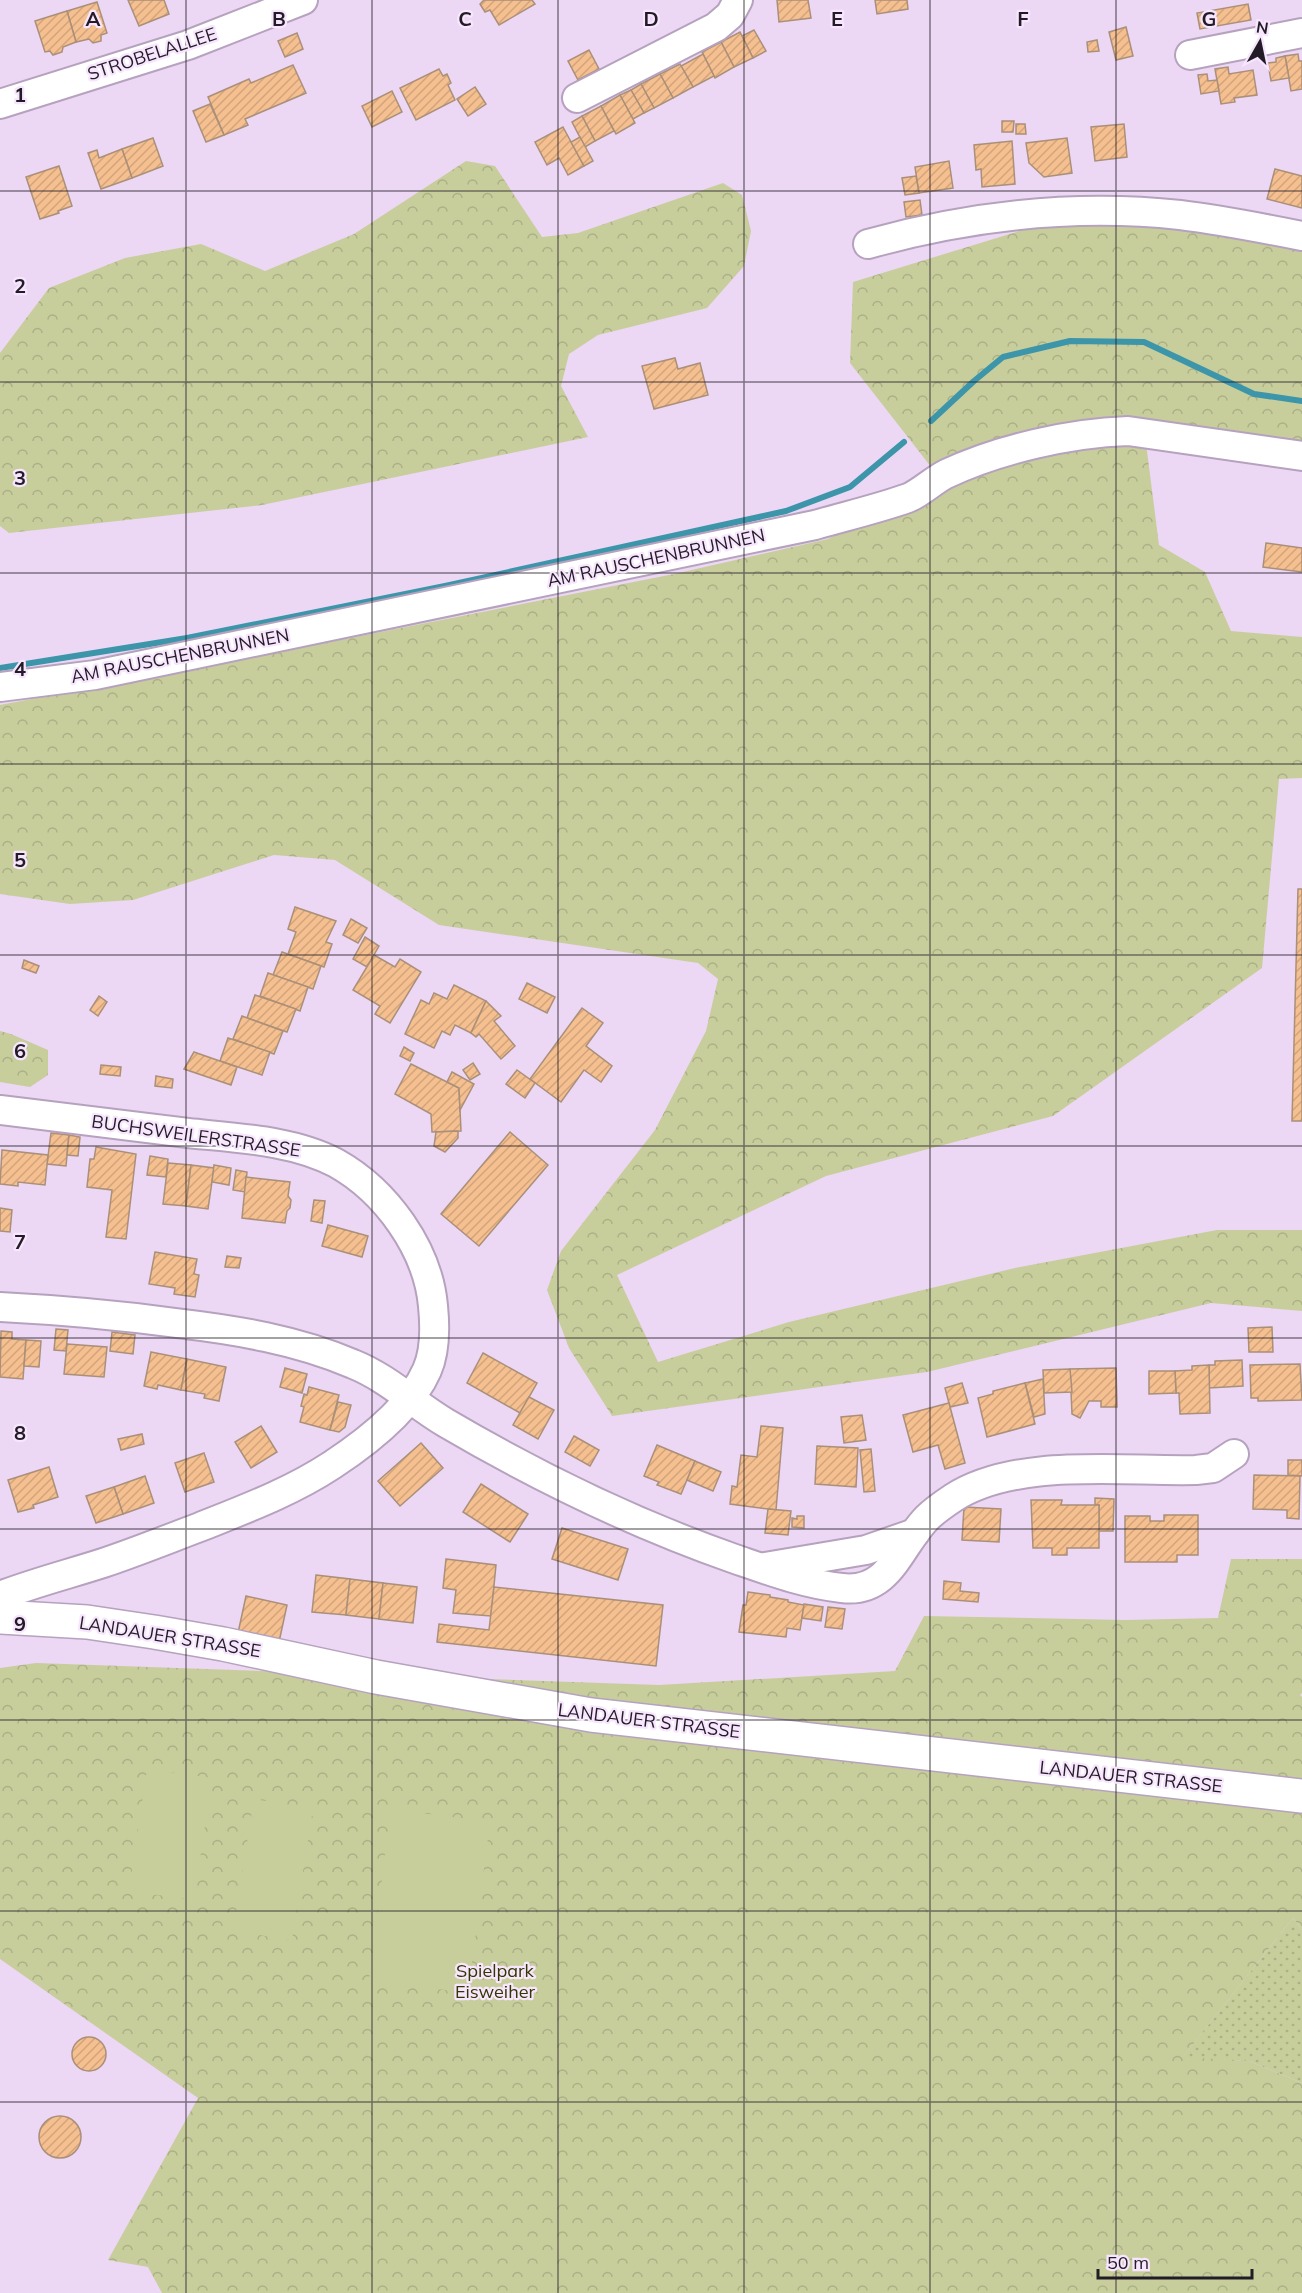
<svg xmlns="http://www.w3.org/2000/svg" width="1302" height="2293" font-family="Mulish,sans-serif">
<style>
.grass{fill:url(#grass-dots)}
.forest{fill:url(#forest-crowns)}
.garden{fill:#c7ce9c}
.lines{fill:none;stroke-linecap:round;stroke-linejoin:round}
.stream{stroke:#3d95aa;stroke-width:6}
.building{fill:url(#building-hatch);stroke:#aa8f79;stroke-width:1.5}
.minor-casing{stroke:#b6a2be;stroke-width:32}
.major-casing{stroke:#b6a2be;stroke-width:36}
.minor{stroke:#fff;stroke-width:28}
.major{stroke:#fff;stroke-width:33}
.grid{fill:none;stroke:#231c26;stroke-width:1.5;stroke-opacity:0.55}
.labels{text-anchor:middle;stroke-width:4.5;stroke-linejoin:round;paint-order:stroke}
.street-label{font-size:18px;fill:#231c26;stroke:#f7e6fe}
.park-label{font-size:18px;fill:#323601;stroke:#f7e6fe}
.grid-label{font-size:20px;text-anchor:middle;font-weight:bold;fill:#231c26;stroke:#f7e6fe;stroke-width:4.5;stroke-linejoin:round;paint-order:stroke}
</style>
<defs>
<pattern id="grass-dots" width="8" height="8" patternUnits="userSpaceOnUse" patternTransform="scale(1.5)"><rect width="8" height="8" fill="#c7ce9c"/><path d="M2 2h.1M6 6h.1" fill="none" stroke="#abb086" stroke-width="1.8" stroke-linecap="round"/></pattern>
<pattern id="forest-crowns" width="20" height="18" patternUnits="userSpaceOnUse" patternTransform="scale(1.5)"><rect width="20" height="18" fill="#c7ce9c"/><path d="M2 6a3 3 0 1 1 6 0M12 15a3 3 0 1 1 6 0" fill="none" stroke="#abb086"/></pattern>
<pattern id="building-hatch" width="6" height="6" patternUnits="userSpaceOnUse" patternTransform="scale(1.5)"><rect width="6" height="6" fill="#f5bf8f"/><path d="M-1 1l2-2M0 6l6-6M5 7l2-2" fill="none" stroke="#d2a47b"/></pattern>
</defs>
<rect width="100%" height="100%" fill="#ecd7f5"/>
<!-- grass -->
<polygon class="grass" points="1293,1918 1302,1930 1302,2083 1249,2061 1182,2058"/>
<!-- forest -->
<g class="forest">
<polygon points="466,161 495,166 542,237 578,233 723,183 742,195 751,231 744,266 707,308 598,335 569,354 561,386 588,437 262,505 9,533 0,526 0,353 49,288 125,258 201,244 265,271 354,234"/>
<polygon points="1039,225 1193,226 1302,248 1302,445 1163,430 935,472 850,363 853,282"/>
<polygon points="1146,443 1159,545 1205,572 1231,631 1302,637 1302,778 1279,779 1262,968 1053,1116 826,1176 617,1275 658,1362 789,1322 1015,1268 1217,1230 1302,1230 1302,1311 1211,1303 927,1372 612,1416 569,1348 547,1290 561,1251 655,1130 706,1031 718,979 698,963 439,925 335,860 274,855 133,900 70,904 0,894 0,705 284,651 674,574 828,539 874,514 930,488 1053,448"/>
<polygon points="0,1031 11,1034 48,1050 48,1075 30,1087 0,1082"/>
<polygon points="1231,1559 1302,1559 1302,1693 1300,1695 1302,1697 1302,1930 1293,1918 1183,2057 1249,2061 1302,2083 1302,2293 162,2293 148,2267 108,2260 198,2098 0,1959 0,1668 36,1663 659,1685 895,1671 924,1616 1125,1620 1218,1618"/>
</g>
<!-- garden -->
<g class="garden">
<polygon points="147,1769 212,1778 194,1900 129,1891"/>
<polygon points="254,1799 313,1809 292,1940 233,1931"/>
<polygon points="391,1809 490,1822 468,1993 369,1980"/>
</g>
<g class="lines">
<!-- stream -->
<g class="stream">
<polyline points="931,421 974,381 1003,357 1070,341 1144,342 1254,394 1302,401"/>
<polyline points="0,668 187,638 445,586 786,511 850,487 904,442"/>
</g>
</g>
<!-- building -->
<g class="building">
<polygon points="128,0 164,0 169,14 139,26"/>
<polygon points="484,0 532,0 535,4 499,25 490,10 485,12 480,4"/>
<polygon points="777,0 808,0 811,18 779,22"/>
<polygon points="875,0 907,0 908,9 877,14"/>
<polygon points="97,2 107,33 101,35 101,41 93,43 89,39 76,42 67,11"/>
<polygon points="1248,4 1251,20 1200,29 1197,13"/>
<polygon points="67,11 76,42 63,47 62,52 53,55 50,51 45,52 35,21"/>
<polygon points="1126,27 1133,56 1116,60 1109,32"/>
<polygon points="754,30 766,51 753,58 742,36"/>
<polygon points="740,32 753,58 734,67 721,42"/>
<polygon points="297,33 303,49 285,57 278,41"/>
<polygon points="1097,40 1099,51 1088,52 1087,42"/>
<polygon points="721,42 734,67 715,78 702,52"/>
<polygon points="589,50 599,69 578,80 568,61"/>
<polygon points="703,54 714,76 693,87 681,66"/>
<polygon points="1298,54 1299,61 1302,61 1302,89 1291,91 1285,56"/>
<polygon points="1285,56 1289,78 1271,81 1268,63 1276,62 1276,58"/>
<polygon points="680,64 693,87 673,98 660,74"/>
<polygon points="293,65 306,93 245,119 248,125 224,135 208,97 249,79 251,83"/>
<polygon points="1228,67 1229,74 1253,70 1257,95 1234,98 1235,102 1221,104 1215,69"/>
<polygon points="439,69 443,76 447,74 451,83 448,85 455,100 416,120 400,88"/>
<polygon points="660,74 673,98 654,108 641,84"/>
<polygon points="1207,74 1208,81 1217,80 1219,91 1201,94 1198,75"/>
<polygon points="641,84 654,108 644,113 631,90"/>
<polygon points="475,87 486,104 468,116 457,99"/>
<polygon points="631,90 644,113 633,119 620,95"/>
<polygon points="392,91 402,112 372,127 362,106"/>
<polygon points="620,95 635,123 616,134 601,106"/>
<polygon points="210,104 224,135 206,142 193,111"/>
<polygon points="601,106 614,131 595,141 582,116"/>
<polygon points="582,116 595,141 585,147 572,122"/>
<polygon points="1002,121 1014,121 1013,132 1002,132"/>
<polygon points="1016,124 1025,124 1026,134 1016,134"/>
<polygon points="1124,124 1127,157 1095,161 1091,127"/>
<polygon points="563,127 584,166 568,175 559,158 547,165 535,142"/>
<polygon points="580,137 593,161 584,166 571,142"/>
<polygon points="153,138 163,166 132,178 122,149"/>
<polygon points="1067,138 1072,173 1044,177 1029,163 1026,143"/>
<polygon points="1012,141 1015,184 982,187 981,169 976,170 974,145"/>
<polygon points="122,149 132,178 101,189 88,153 97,150 99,158"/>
<polygon points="949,161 953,188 919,193 915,167"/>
<polygon points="59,166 72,206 58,211 59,213 40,219 26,177"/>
<polygon points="1275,169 1302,176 1302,208 1267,199"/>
<polygon points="916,176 919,193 905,195 902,178"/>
<polygon points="920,200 922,215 906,217 904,202"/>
<polygon points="675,358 678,369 700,363 708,395 654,409 642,366"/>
<polygon points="1266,543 1302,548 1302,572 1263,567"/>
<polygon points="1298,889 1302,889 1302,1121 1292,1121"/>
<polygon points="295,907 336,921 326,942 332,944 324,967 288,954 296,932 288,929"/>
<polygon points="351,919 367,928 358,943 343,935"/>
<polygon points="365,937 379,946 367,967 353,959"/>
<polygon points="282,952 321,966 313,989 273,975"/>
<polygon points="374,955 395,967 400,959 421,972 390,1023 375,1014 380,1006 353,990"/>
<polygon points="24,960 39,966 36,973 22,968"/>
<polygon points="268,973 308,987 300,1011 260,996"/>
<polygon points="527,983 555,997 547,1013 519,999"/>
<polygon points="454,985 486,1001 471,1033 455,1025 450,1035 442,1031 434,1048 405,1034 421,1000 429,1004 434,993 447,999"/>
<polygon points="255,995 296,1009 287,1032 247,1018"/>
<polygon points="99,996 107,1002 98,1016 90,1010"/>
<polygon points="486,1001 501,1016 494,1021 515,1046 501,1059 479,1034 476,1037 471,1033"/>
<polygon points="582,1008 603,1023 586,1046 612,1066 601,1082 584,1070 561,1102 530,1079"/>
<polygon points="242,1016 283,1031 274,1054 233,1039"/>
<polygon points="228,1038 270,1052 262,1075 220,1061"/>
<polygon points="404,1047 414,1053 410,1061 400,1056"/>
<polygon points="194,1052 237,1067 231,1085 184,1069"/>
<polygon points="473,1063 480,1074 470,1080 463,1070"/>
<polygon points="411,1064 459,1088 461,1131 432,1132 431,1114 395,1094"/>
<polygon points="101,1065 121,1067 120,1076 100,1074"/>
<polygon points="517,1070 535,1083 525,1098 506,1084"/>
<polygon points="452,1072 474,1084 460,1110 459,1088 447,1082"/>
<polygon points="156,1076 173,1079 172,1088 155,1086"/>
<polygon points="458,1131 458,1138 445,1152 434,1146 436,1132"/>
<polygon points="510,1132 548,1165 479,1246 441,1214"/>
<polygon points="51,1133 69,1135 66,1166 47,1164"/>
<polygon points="69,1135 80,1137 78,1156 67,1155"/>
<polygon points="96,1147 136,1154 126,1239 106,1237 112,1190 87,1187 90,1159 94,1159"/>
<polygon points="2,1150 48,1155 45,1185 18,1182 18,1186 0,1184"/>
<polygon points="150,1156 168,1159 166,1177 147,1175"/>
<polygon points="168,1163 191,1165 186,1206 163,1204"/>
<polygon points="191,1165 214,1168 208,1209 186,1206"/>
<polygon points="214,1165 231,1168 229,1185 212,1182"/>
<polygon points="236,1170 247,1172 245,1192 233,1190"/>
<polygon points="246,1177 290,1182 288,1196 291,1200 290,1208 287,1211 285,1223 242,1218"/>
<polygon points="314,1200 325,1201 322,1223 311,1221"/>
<polygon points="0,1208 12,1210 10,1232 0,1231"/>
<polygon points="328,1225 368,1236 362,1257 322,1246"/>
<polygon points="155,1252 197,1259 194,1274 199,1275 195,1297 174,1294 175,1288 149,1284"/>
<polygon points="227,1256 241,1258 239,1268 225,1267"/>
<polygon points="1272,1327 1273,1352 1249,1352 1248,1328"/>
<polygon points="56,1329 68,1330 66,1351 54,1350"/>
<polygon points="1,1331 12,1332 12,1339 26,1340 23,1379 0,1377"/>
<polygon points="112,1332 135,1335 133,1354 110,1351"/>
<polygon points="26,1340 41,1341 39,1367 24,1366"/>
<polygon points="67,1344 107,1347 104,1377 64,1374"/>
<polygon points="151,1352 187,1359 181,1390 158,1385 157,1389 144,1386"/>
<polygon points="483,1353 537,1383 520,1413 467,1383"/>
<polygon points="187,1359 226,1367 219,1401 204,1398 205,1394 181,1390"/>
<polygon points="1242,1360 1243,1386 1209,1388 1209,1365 1215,1365 1215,1361"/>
<polygon points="1300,1364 1302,1400 1258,1401 1258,1398 1251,1398 1250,1365"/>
<polygon points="1209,1365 1210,1413 1180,1414 1179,1393 1176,1393 1175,1371 1192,1370 1192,1366"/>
<polygon points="285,1368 307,1374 302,1393 280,1387"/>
<polygon points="1116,1368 1117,1407 1101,1407 1101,1401 1089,1401 1080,1418 1072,1414 1070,1369"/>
<polygon points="1070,1369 1072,1392 1044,1393 1043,1370"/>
<polygon points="1149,1371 1175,1371 1176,1393 1149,1394"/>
<polygon points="1043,1379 1045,1414 1034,1417 1025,1383"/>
<polygon points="962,1383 968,1403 950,1407 945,1388"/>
<polygon points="1025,1383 1035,1424 987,1437 978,1398 993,1394 993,1391"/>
<polygon points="309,1387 339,1395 330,1430 300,1422 304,1407 301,1406 304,1394 307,1395"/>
<polygon points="529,1397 554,1410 538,1439 513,1425"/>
<polygon points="338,1402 351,1405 345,1427 339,1432 330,1430"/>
<polygon points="949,1403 965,1463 945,1469 938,1445 913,1452 903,1415"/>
<polygon points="862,1415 866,1440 844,1443 841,1417"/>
<polygon points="261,1426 277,1452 251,1468 235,1442"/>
<polygon points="761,1426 783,1428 776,1510 730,1504 732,1486 737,1487 741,1455 757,1457"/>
<polygon points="142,1434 144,1444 121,1450 118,1439"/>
<polygon points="574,1436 599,1450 590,1466 565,1452"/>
<polygon points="421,1443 443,1468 400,1506 378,1481"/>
<polygon points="657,1445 695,1461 681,1494 657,1485 659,1482 644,1476"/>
<polygon points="817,1446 858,1448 856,1487 815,1484"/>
<polygon points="871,1449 875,1491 864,1492 860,1450"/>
<polygon points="204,1453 214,1482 185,1492 175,1463"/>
<polygon points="1288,1460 1302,1460 1302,1476 1288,1475"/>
<polygon points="695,1461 721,1472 713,1491 687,1480"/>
<polygon points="49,1467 58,1497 33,1505 34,1508 18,1512 8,1480"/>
<polygon points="1254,1475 1300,1476 1299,1519 1287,1518 1287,1510 1253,1509"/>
<polygon points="145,1476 154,1503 123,1514 114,1487"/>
<polygon points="481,1484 528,1514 510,1542 463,1512"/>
<polygon points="114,1487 123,1514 96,1523 86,1496"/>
<polygon points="1095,1498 1114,1499 1113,1531 1099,1531 1099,1505 1095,1505"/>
<polygon points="1031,1500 1062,1500 1061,1505 1099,1505 1099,1548 1067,1548 1067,1555 1052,1555 1052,1548 1033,1548"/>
<polygon points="964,1507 1001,1509 999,1542 962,1540"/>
<polygon points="768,1509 791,1511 788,1535 765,1533"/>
<polygon points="1164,1515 1198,1515 1198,1555 1177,1555 1177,1562 1125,1562 1125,1516 1150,1516 1150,1521 1164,1521"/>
<polygon points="797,1516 804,1516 804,1528 792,1527 792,1518 797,1519"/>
<polygon points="562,1528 628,1549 618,1580 552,1559"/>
<polygon points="446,1559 496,1565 491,1616 453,1613 456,1590 443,1588"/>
<polygon points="316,1575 350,1579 346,1615 312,1612"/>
<polygon points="350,1579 383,1583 379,1619 346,1615"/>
<polygon points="944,1581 961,1583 960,1591 979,1593 978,1602 943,1599"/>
<polygon points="383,1583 417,1587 413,1623 379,1619"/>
<polygon points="494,1587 663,1605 656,1666 437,1642 439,1624 489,1630"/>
<polygon points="748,1592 770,1595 770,1597 788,1600 788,1602 804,1605 800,1630 787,1628 786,1637 739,1632 743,1605 746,1605"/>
<polygon points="246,1596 287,1605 279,1642 238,1633"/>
<polygon points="804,1604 823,1607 821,1621 802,1618"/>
<polygon points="828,1607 845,1609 842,1629 825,1627"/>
<circle cx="89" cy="2054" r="17"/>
<circle cx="60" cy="2137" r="21"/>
</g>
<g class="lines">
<!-- minor casing -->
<g class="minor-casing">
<g id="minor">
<polyline points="1190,55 1302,33"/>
<polyline points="577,98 716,27 730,15 738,0"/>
<polyline points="0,104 188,45 303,0"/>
<path d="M868,244c101,-28 208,-40 312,-29 41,5 82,13 122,21"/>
<path d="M0,687l95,-12 720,-150c31,-9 62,-16 93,-27 11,-4 26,-18 38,-24 53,-25 124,-41 182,-43l174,25"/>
<path d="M0,1110c63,8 126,16 188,23 48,5 105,7 148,30 50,28 92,86 97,143 2,20 2,46 -6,64 -17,39 -60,72 -95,95 -41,27 -87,44 -132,62 -32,12 -64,25 -97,36 -34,11 -70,20 -103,33"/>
<path d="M0,1307c59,3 117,8 176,16 60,7 121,17 177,41 35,14 61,40 93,59 92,54 189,101 289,136 35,12 70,25 107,29 48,6 58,-43 85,-70 7,-7 17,-14 26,-20 63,-41 170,-26 243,-28l17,-2 21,-14"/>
<polyline points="765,1567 866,1550 915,1533"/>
</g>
</g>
<!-- major casing -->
<g class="major-casing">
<polyline id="major" points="0,1617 87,1622 154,1632 223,1644 376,1677 591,1715 1302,1796"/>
</g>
<!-- minor -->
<use href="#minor" class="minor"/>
<!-- major -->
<use href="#major" class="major"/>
</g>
<!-- grid -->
<path class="grid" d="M186,0v2293M372,0v2293M558,0v2293M744,0v2293M930,0v2293M1116,0v2293M0,191h1302M0,382h1302M0,573h1302M0,764h1302M0,955h1302M0,1146h1302M0,1338h1302M0,1529h1302M0,1720h1302M0,1911h1302M0,2102h1302"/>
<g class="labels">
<!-- street labels -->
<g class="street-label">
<text transform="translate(152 54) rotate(-18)" y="6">STROBELALLEE</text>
<text transform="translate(656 558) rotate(-12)" y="6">AM RAUSCHENBRUNNEN</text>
<text transform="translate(180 656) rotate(-11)" y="6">AM RAUSCHENBRUNNEN</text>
<text transform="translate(196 1136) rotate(8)" y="6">BUCHSWEILERSTRASSE</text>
<text transform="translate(170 1637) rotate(9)" y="6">LANDAUER STRASSE</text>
<text transform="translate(649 1721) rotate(7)" y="6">LANDAUER STRASSE</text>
<text transform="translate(1131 1777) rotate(6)" y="6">LANDAUER STRASSE</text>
</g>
<!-- park labels -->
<g class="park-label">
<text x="495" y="1977">Spielpark<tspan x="495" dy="21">Eisweiher</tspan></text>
</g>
</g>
<g class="grid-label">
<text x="93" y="26">A</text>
<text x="279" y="26">B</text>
<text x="465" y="26">C</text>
<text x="651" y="26">D</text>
<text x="837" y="26">E</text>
<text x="1023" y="26">F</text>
<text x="1209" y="26">G</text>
<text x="20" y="102">1</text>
<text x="20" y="293">2</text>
<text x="20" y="485">3</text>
<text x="20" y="676">4</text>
<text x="20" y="867">5</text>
<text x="20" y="1058">6</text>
<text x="20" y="1249">7</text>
<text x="20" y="1440">8</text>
<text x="20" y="1631">9</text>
</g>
<!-- north arrow -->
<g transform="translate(1260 42) rotate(9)" stroke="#f7e6fe" stroke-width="4.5" paint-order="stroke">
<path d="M0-4.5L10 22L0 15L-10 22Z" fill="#231c26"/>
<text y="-9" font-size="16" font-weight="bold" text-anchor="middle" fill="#231c26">N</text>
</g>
<!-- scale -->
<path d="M1098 2269v9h154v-9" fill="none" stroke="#231c26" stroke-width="3"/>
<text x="1107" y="2269" font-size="18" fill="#231c26" stroke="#f7e6fe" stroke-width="4.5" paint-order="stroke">50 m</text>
</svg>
